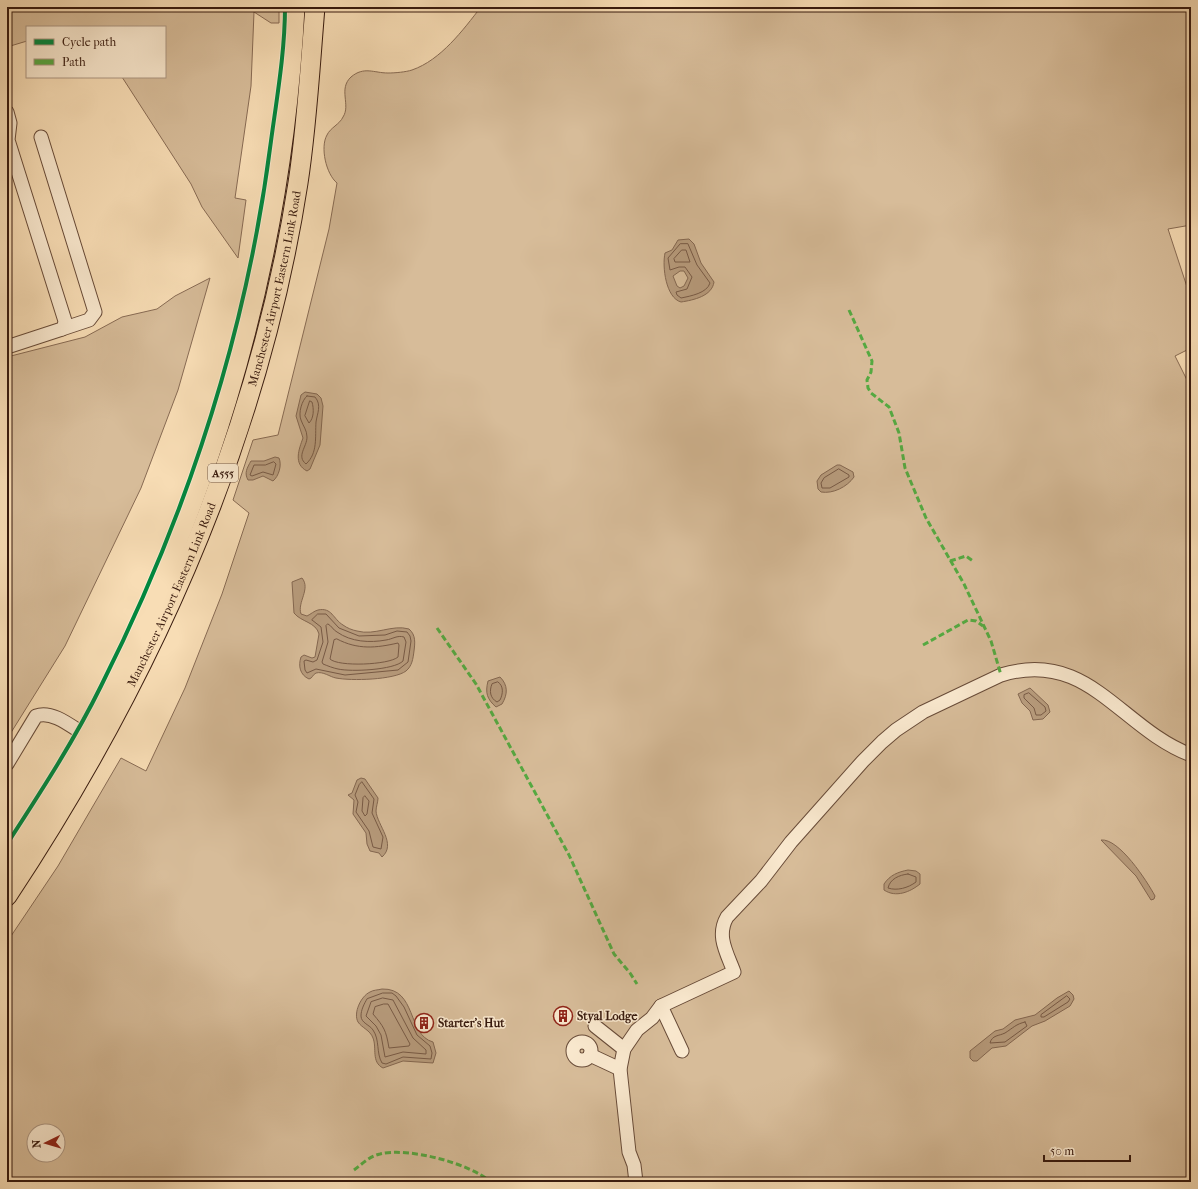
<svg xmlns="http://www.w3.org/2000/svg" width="1198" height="1189" font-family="'IM FELL French Canon',serif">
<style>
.green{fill:#d7bc99;stroke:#886b54;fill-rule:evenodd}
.water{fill:#b79b7c;stroke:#846750;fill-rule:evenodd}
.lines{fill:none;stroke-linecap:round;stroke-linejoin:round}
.shore{stroke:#785a45;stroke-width:1}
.minor-casing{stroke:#684b38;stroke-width:15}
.highway-casing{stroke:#381a0e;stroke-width:21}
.minor{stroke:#fae9cf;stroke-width:13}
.highway{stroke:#f8ddb5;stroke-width:19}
.quiet{stroke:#55a941;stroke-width:3;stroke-dasharray:6 3;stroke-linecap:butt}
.cycleway-casing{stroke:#fae9cf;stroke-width:6}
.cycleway{stroke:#00873e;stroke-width:4}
.labels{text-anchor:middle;stroke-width:3;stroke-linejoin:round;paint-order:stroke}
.shield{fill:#fae9cf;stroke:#725848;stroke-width:1}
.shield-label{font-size:11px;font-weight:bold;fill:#381a0e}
.street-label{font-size:12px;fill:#381a0e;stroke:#fae9cf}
.poi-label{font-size:12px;font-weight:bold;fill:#381a0e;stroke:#fae9cf;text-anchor:start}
</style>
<rect width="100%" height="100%" fill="#f8ddb5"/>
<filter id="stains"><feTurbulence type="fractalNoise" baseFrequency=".005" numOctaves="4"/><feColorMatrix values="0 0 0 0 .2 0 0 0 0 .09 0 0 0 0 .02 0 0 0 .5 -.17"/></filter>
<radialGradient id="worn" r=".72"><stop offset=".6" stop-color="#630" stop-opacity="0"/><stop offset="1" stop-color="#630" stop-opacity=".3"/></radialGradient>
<!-- green -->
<g class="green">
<polygon points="7,7 279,7 279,23 271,23 254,12 251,86 235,198 246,200 238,258 202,207 191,184 122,77 165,77 165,27 27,27 27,41 7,47"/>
<path d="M481,7h710v218l-23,4 23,70v49l-16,8 16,32v119l-2,2 2,32v641h-1184v-240l51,-76 63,-108 25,13 39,-83 37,-94 27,-81 -16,-13 20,-60 25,-5 51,-206 8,-46c-11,-9 -17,-36 -10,-48 3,-7 13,-11 16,-18 8,-12 -5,-28 8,-40 13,-11 23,-4 37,-4 7,0 18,-1 24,-3 29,-10 51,-40 69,-63zM34,1131h24v24h-24z"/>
<polygon points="210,278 178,390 141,488 65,646 7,739 7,357 85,337 122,317 157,309 175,296"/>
</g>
<!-- water -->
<g class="water">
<path d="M689,239l5,5 7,19 13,19c-2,14 -20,18 -33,20 -15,-4 -19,-35 -16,-49l7,-3 6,-10zM680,271h4l4,7 -4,8 -4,2 -3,-2 -4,-10z"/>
<path d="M305,392l12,2 4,4 2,8 -3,39 -10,24 -3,2c-14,-7 -8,-22 -4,-33l-7,-22 5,-21z"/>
<path d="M275,457l4,1c3,7 0,18 -6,23l-10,-5 -10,4h-5c-4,-7 -1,-12 3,-19h13z"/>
<path d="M837,465h3l13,7 1,5c-7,10 -21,17 -33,15l-3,-3 -1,-8 4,-6z"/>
<path d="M302,578c9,11 -5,24 -1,36l6,2c4,-2 7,-5 11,-6 14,-3 15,9 25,15 4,3 9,5 14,6 18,5 35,-7 52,-2 7,6 6,14 5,22 -1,8 -2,15 -8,20 -12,9 -55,10 -70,7 -6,-1 -13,-7 -20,-5 -4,2 -3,5 -7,6 -9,-4 -11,-13 -8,-22l3,-2 8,3 3,-1 4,-23c-3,-12 -18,-12 -25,-21l-2,-31z"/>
<path d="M500,677c8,8 8,17 2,27l-6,3c-9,-8 -11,-14 -8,-26z"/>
<polygon points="1030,688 1048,705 1050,712 1043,719 1033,720 1030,711 1022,703 1018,694"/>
<path d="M361,778l4,1 13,19c0,4 -2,9 -2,13 1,14 21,33 6,46l-3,-4 -9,-2 -3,-7 -1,-11 -13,-19 1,-14 -6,-5 4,-2 5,-13z"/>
<path d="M1101,840c18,-2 46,41 54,56l-1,3 -3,1 -15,-24z"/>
<path d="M908,870l8,1 4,3v10c-10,8 -24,14 -36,6v-6c6,-9 14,-12 24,-14z"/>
<path d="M382,989c35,-1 25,46 51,53l3,11 -3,10 -30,-2 -20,7c-12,-6 -6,-20 -10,-30 -3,-8 -11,-10 -15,-16 -5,-9 3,-26 12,-30 3,-2 8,-2 12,-3z"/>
<polygon points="1069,991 1073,995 1074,999 1070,1006 1045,1021 1032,1026 1006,1046 992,1048 977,1061 973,1061 970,1058 970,1051 995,1031 1003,1029 1015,1020 1035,1015 1057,998"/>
</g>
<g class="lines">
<!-- shore -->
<g class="shore">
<path d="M688,244l9,21 13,18c-3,10 -19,13 -29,15l-4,-3 -1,-3 11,-3 5,-12 -7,-10h-6l-9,3 -2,-12 12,-14z"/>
<polygon points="682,250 686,250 690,262 675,262 674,259"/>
<path d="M307,396l8,1c7,8 2,17 1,25 -1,15 2,31 -10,42 -10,-8 1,-17 1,-27 0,-7 -4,-11 -6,-17 -3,-7 1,-20 6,-24z"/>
<path d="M310,401l2,1c2,7 2,16 -3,21l-4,-7z"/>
<polygon points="274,462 276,464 273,475 263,472 252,476 250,475 254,465 265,465"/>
<polygon points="839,469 849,475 849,477 830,488 822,488 821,483 824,478"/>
<polygon points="318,614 326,614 339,628 359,636 385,635 397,631 407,632 410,636 411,641 408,662 398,670 345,675 316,669 307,673 305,670 304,661 306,660 313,662 317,660 323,642 321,627 312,620"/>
<path d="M328,624c4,2 5,6 9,8 14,10 33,11 49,8 7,-1 11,-5 18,-3l2,5 -3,19c-9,9 -52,11 -65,8 -5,-1 -10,-3 -15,-5l-1,-2 6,-20 -2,-16z"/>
<path d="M337,639c21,11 39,9 61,4l1,2 -1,12c-9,8 -60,10 -68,2l4,-19z"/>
<path d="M498,682c6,4 5,12 2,18l-3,2c-7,-4 -8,-11 -5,-18z"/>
<polygon points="1029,693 1045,707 1046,711 1041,715 1036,715 1034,708 1024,698 1024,695"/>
<polygon points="362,782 374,799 372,813 383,837 381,849 373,847 369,831 356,812 358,802 355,795 359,785"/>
<polygon points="365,796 369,801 367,814 365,816 362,811 363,798"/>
<path d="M908,874l8,3v5c-8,6 -19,9 -28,6 2,-9 11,-13 20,-14z"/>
<path d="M383,993h9l4,3 8,11 13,28 13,11 2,7 -1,6 -28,-2 -17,7 -4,-1c-6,-10 -2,-23 -9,-33 -3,-5 -12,-7 -12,-14 0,-6 3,-12 6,-17z"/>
<polygon points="1067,996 1070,999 1068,1002 1044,1017 1041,1017 1041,1015"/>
<polygon points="383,998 393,1000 413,1038 426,1050 426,1054 403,1052 385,1057 381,1035 376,1026 366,1016 371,1002"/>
<path d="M384,1004h4l22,40 -1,2 -20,2c-3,-18 -5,-21 -16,-34l2,-7z"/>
<path d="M1025,1022l2,4 -22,16 -15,1c2,-8 9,-7 15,-10 8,-5 11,-9 20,-11z"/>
</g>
<!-- minor casing -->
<g class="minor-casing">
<g id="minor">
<polyline points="7,112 10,123 8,140 65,321 64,326 62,329 7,347"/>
<polyline points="41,137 95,312 89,320 62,329"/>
<path d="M7,764l29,-48c16,-6 35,10 49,19"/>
<polyline points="661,1006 682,1051"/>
<polyline points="595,1026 624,1049"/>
<circle cx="582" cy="1051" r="9"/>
<polyline points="590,1055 620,1069"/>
<path d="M636,1182l-2,-17 -5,-13 -9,-83 4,-20 13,-19 15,-12 9,-12 73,-34c-7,-19 -18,-36 -7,-55l34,-36 30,-39 72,-81 19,-19 14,-12 27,-18 78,-37c87,-27 119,53 190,80"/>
</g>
</g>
<!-- highway casing -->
<g class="highway-casing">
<g id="highway">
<path d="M7,863c22,-31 41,-65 60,-98 135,-229 215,-491 228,-758"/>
<path id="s1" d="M7,896c143,-216 251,-455 291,-713 9,-58 12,-117 17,-176"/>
</g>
</g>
<!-- minor -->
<use href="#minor" class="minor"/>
<!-- highway -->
<use href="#highway" class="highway"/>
<!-- quiet -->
<g class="quiet">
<polyline points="849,310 872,361 871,372 867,380 868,388 871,393 889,407 899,433 905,468 926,518 964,584 991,641 1001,675"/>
<polyline points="950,561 966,556 973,561"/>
<polyline points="437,628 476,684 569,855 614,954 630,973 637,984"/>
<polyline points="923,645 968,620 976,621 983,626"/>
<path d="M354,1170c8,-6 16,-14 26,-16 28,-7 89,9 111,28"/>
</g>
<!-- cycleway casing -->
<g class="cycleway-casing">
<path id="cycleway" d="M7,844c33,-51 67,-103 94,-158 86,-171 146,-355 170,-545 6,-44 14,-90 14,-134"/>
</g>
<!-- cycleway -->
<use href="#cycleway" class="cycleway"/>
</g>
<!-- icons -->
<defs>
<g id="building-ring" transform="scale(1)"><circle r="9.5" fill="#fae9cf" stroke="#8f2418" stroke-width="1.5"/><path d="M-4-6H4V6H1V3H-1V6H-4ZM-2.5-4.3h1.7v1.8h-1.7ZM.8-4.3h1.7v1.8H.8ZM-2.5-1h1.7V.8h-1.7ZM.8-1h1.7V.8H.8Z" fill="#8f2418"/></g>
</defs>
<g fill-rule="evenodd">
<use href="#building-ring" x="563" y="1016"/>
<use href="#building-ring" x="424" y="1023"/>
</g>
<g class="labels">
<!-- shield labels -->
<rect class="shield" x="208" y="464" width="30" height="18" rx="3"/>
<g class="shield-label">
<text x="223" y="477">A555</text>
</g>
<!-- street labels -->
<g class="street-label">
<text dy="4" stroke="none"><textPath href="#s1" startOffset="668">Manchester Airport Eastern Link Road</textPath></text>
<text dy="4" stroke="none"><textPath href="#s1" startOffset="344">Manchester Airport Eastern Link Road</textPath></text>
</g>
<!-- poi labels -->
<g class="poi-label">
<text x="577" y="1020">Styal Lodge</text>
<text x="438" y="1027">Starter's Hut</text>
</g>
</g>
<!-- margin -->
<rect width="1198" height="1189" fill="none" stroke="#f8ddb5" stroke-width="24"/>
<rect x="8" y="8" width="1182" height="1173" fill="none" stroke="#381a0e" stroke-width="2"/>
<rect x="12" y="12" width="1174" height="1165" fill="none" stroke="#381a0e"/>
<!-- legend -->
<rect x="26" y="26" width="140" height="52" fill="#fae9cf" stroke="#ac9682"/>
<rect x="34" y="39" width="20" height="6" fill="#00873e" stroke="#ac9682"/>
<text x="62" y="46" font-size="12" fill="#381a0e">Cycle path</text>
<rect x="34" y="59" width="20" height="6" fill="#55a941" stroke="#ac9682"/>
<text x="62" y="66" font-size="12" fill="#381a0e">Path</text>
<!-- north arrow -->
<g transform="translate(46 1143) rotate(265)"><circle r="19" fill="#fae9cf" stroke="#ac9682"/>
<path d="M0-3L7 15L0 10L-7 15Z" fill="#8f2418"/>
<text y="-6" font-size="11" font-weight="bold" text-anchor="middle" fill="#381a0e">N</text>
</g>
<!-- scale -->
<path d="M1044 1155v6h86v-6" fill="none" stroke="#381a0e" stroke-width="2"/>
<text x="1050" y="1155" font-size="12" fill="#381a0e" stroke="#fae9cf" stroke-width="3" paint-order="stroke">50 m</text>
<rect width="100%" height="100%" filter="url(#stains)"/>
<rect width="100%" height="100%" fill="url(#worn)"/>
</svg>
